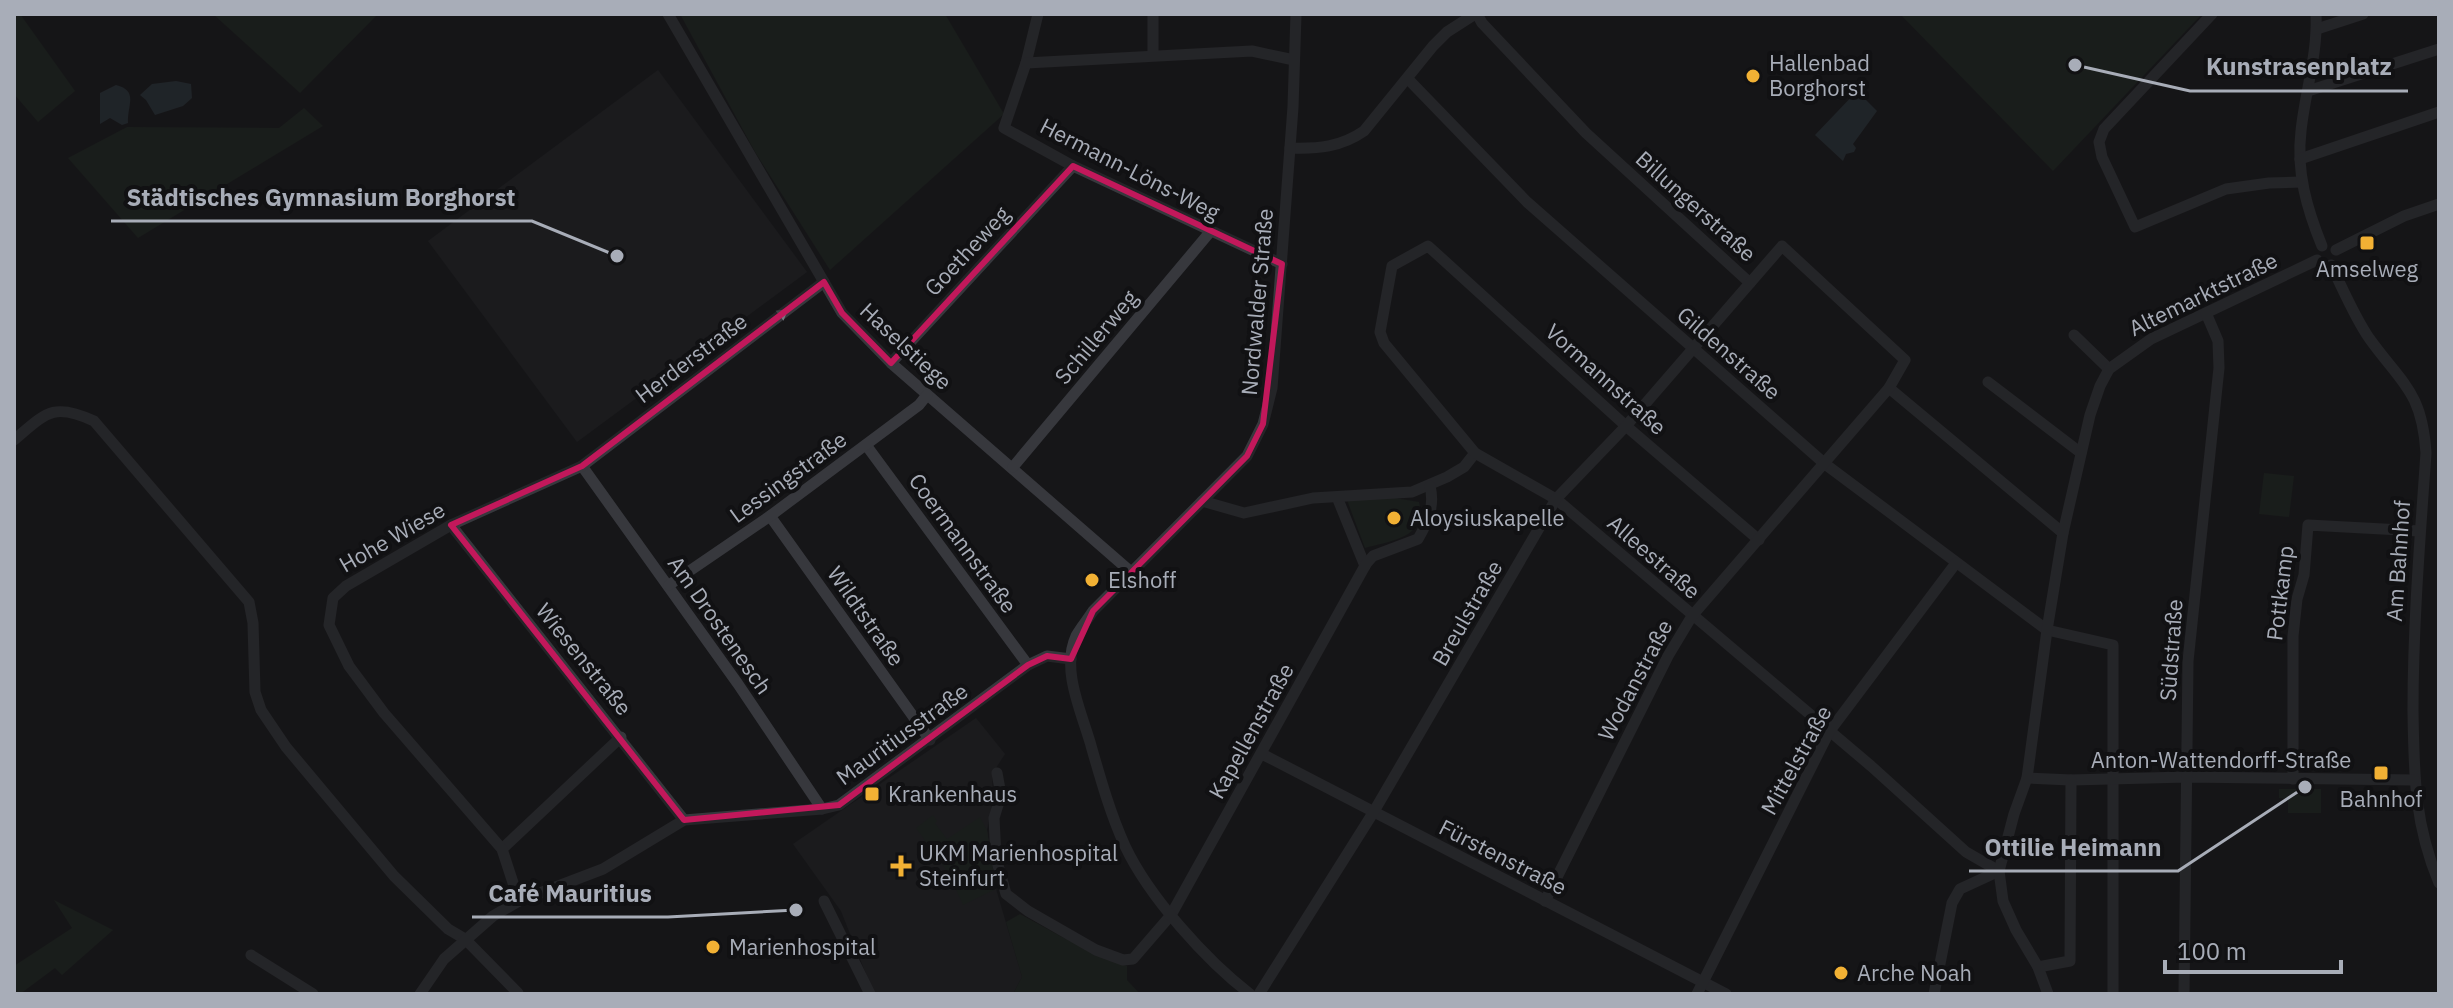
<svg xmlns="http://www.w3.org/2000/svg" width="2453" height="1008" font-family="'IBM Plex Sans',sans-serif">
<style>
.built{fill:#222225}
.green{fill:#1e261f}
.water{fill:#2c353c}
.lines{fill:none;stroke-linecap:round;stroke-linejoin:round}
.minor{stroke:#37383d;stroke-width:11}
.oneway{fill:#757881}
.marked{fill:none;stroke:#c2185b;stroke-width:6;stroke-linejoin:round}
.poi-dot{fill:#f2b134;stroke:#111113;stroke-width:3}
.labels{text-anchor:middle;stroke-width:8;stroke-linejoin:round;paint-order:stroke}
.poi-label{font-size:22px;fill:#a8adb8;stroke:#111113;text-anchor:start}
.street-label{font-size:22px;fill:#a8adb8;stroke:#111113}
.leader{fill:none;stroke:#a8adb8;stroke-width:3}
.callout-dot{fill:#a8adb8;stroke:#111113;stroke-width:3}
.callout-label{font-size:24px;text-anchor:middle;font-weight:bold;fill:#a8adb8;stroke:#111113;stroke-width:8;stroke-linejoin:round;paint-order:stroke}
</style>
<rect width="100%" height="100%" fill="#161618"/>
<!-- built -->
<g class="built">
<polygon points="658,70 807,272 577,442 428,241"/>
<polygon points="976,718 1005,754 992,774 993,798 987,830 996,889 1022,977 1013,994 874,994 841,911 793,844"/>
</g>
<!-- green -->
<g class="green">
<polygon points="14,14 20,14 75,91 38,122 14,94"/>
<polygon points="213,14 378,14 300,93"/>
<polygon points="680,14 945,14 1004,114 830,270 755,152"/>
<polygon points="1900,14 2202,14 2053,171"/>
<polygon points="304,108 323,126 138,238 68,158 127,127 279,128"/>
<polygon points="2264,473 2294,476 2289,517 2259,514"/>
<path d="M1395,498l24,4c9,36 -29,39 -54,46l-18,-48z"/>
<polygon points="2279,789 2321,789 2321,813 2288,813 2288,799 2279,798"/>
<polygon points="933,815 937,821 935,823 947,839 980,817 987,830 996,889 963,905 949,874 916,828"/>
<polygon points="54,900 113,930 62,975 55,968 20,994 16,994 14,966 72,928"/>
<polygon points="1020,914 1064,938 1127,966 1127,980 1140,994 1013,994 1022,977 1006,922"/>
</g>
<!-- water -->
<g class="water">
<polygon points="176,81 191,84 192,98 183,106 155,115 146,100 140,95 152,84"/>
<path d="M116,85c23,6 11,20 12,38l-6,2 -12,-7 -10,6v-31z"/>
<polygon points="1857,91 1877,111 1853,144 1856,148 1854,152 1846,154 1843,161 1815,135"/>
</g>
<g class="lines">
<!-- minor -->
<g class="minor">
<polyline points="668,14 842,313 891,363 1131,572"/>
<polyline points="1038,14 1026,63 1004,128 1073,166 1282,264"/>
<polyline points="1153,14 1153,55"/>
<polyline points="1477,14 1482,23 1586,133 1750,283"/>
<polyline points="2212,14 2104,129 2099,142 2102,157 2135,227 2226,189 2269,183 2301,182"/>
<path d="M2316,14c2,40 -11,78 -15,117 -5,41 6,78 21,115"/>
<polyline points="2317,29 2363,14"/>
<polyline points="1026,63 1252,51 1294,60"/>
<polyline points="1408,79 1527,202 1825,464 2047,630 2113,645 2113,994"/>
<polyline points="2308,91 2439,49"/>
<path d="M1290,148c28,1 51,-1 74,-17l69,-85 14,-14 28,-18"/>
<polyline points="2300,159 2439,112"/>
<polyline points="2336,250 2404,216 2439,204"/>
<path d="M2331,265c12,24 23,51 38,73 33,46 53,53 57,115 -6,86 -13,171 -13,257 1,64 1,113 26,173"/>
<polyline points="2074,335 2109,369"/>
<polyline points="891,363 1073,166"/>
<polyline points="1988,382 2081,453"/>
<polyline points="1889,388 2063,533"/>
<path d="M14,440c32,-27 39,-38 80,-19l155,181 4,21 2,69 6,18 25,37 108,129 54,53 17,10 53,54"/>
<polyline points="866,445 1028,665"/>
<polyline points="582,466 738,684 822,809"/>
<polyline points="1013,467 1210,232"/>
<polyline points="1337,497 1365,566"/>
<polyline points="1202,501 1244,513 1313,498 1412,492 1447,477 1464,467 1475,453"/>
<polyline points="770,516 930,740"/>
<polyline points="451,525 684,820"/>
<polyline points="1759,540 1626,426 1428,246 1392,266 1380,332 1384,343 1475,453 1556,499 1871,766 1966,852 1999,871"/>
<polyline points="669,585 770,516 919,405 927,395"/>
<polyline points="1262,754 1726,994"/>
<path d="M997,773l4,22 -7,23 2,40 10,36 22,17 68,39 27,10 10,-1 38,-44 195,-351 7,-8 45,-17c10,-17 17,-33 12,-53"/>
<polyline points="2027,778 2071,780 2186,777 2414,780"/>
<polyline points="2293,779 2293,636 2297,599 2304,575 2308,525 2420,531"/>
<polyline points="502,849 621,737"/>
<polyline points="519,901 502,849 384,713 349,666 329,625 333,598 346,586 451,525 582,466 824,282"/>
<polyline points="824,901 870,994"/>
<polyline points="251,955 313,994"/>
<polyline points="2038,967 2070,961 2071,780"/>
<polyline points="420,994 444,959 493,916 519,901 603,869 684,820 822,809 839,805 1028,665 1047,656 1071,659"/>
<path d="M1250,994c-44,-34 -101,-97 -125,-148 -15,-33 -25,-69 -35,-104 -9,-31 -29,-73 -14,-106 5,-9 12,-17 17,-25l154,-155 16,-32 9,-36 21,-281 3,-93"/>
<polyline points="1259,994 1373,813 1556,499 1626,426 1782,246 1905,360 1889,388 1692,616 1668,656 1545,901"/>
<polyline points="1697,994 1829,732 1956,563"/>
<polyline points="1934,994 1952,903 1960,889 1999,871"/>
<polyline points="2048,994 2038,967 2016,930 2003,901 1999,871 2014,814 2027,778 2047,630 2063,533 2090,415 2100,386 2109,369 2151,339 2317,260"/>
<polyline points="2184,994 2188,661 2219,368 2218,341 2206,313"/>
</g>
</g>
<!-- one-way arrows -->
<defs><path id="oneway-solid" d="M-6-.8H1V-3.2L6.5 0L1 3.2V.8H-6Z" transform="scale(2)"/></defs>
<use class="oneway" href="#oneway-solid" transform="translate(778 317) rotate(-38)"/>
<!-- marked area -->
<path d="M0 0H2453V1008H0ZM1073,166l209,98 -19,160 -16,32 -154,155 -22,48 -24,-3 -19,9 -189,140 -155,15 -233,-295 131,-59 242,-184 18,31 49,50z" fill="#161618" fill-opacity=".55" fill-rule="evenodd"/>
<path class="marked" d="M1073,166l209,98 -19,160 -16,32 -154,155 -22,48 -24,-3 -19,9 -189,140 -155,15 -233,-295 131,-59 242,-184 18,31 49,50z"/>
<!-- markers -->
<g class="poi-dot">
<circle cx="1753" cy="76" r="8"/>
<rect x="2359" y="235" width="16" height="16" rx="4"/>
<circle cx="1394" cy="518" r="8"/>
<circle cx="1092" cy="580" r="8"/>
<rect x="2373" y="765" width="16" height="16" rx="4"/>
<rect x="864" y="786" width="16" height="16" rx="4"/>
<path d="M897 854h8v8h8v8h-8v8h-8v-8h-8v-8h8z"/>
<circle cx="713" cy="947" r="8"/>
<circle cx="1841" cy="973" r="8"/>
</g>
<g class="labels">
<!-- poi labels -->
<g class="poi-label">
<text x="1769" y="71">Hallenbad<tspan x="1769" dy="25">Borghorst</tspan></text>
<text x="2367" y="277" text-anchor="middle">Amselweg</text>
<text x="1410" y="526">Aloysiuskapelle</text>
<text x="1108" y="588">Elshoff</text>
<text x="888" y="802">Krankenhaus</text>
<text x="2381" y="807" text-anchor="middle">Bahnhof</text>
<text x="919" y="861">UKM Marienhospital<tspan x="919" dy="25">Steinfurt</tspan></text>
<text x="729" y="955">Marienhospital</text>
<text x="1857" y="981">Arche Noah</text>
</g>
<!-- street labels -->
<g class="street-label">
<text transform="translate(1130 169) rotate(27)" y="8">Hermann-Löns-Weg</text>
<text transform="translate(1696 206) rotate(42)" y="8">Billungerstraße</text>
<text transform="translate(967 251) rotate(-47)" y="8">Goetheweg</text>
<text transform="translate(2203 294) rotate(-26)" y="8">Altemarktstraße</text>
<text transform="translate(1257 302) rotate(-85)" y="8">Nordwalder Straße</text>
<text transform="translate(1096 337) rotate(-50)" y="8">Schillerweg</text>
<text transform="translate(906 346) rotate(43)" y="8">Haselstiege</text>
<text transform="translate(1729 353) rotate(41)" y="8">Gildenstraße</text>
<text transform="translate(691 358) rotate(-37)" y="8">Herderstraße</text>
<text transform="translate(1606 379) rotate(42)" y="8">Vormannstraße</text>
<text transform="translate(788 477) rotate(-36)" y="8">Lessingstraße</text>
<text transform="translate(392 537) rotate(-30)" y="8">Hohe Wiese</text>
<text transform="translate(963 543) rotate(54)" y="8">Coermannstraße</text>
<text transform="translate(1654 557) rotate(41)" y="8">Alleestraße</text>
<text transform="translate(2398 561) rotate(-86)" y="8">Am Bahnhof</text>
<text transform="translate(2280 593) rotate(-83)" y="8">Pottkamp</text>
<text transform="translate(1467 613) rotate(-60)" y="8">Breulstraße</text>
<text transform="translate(866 616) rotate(55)" y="8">Wildtstraße</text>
<text transform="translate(720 625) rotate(55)" y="8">Am Drostenesch</text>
<text transform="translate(2171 650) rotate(-86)" y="8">Südstraße</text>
<text transform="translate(584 659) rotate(51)" y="8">Wiesenstraße</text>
<text transform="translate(1635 680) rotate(-62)" y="8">Wodanstraße</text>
<text transform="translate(1251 731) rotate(-61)" y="8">Kapellenstraße</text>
<text transform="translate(902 734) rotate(-36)" y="8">Mauritiusstraße</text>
<text transform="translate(1796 760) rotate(-61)" y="8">Mittelstraße</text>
<text x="2221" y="768">Anton-Wattendorff-Straße</text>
<text transform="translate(1503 857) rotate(27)" y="8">Fürstenstraße</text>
</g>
</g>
<!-- callouts -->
<path class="leader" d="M2075 65L2190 91H2408M617 256L532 221H111M2305 787L2178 871H1969M796 910L668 917H472"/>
<g class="callout-dot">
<circle cx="2075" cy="65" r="8"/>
<circle cx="617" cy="256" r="8"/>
<circle cx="2305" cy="787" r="8"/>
<circle cx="796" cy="910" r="8"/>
</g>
<g class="callout-label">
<text x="2299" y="75">Kunstrasenplatz</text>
<text x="321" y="206">Städtisches Gymnasium Borghorst</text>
<text x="2073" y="856">Ottilie Heimann</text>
<text x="570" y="902">Café Mauritius</text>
</g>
<!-- border -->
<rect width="2453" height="1008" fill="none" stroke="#a8adb8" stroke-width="32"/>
<!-- scale -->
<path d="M2165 960v12h176v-12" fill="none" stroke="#a8adb8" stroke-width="4"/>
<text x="2177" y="960" font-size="24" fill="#a8adb8" stroke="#111113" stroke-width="6" paint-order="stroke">100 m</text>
</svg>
